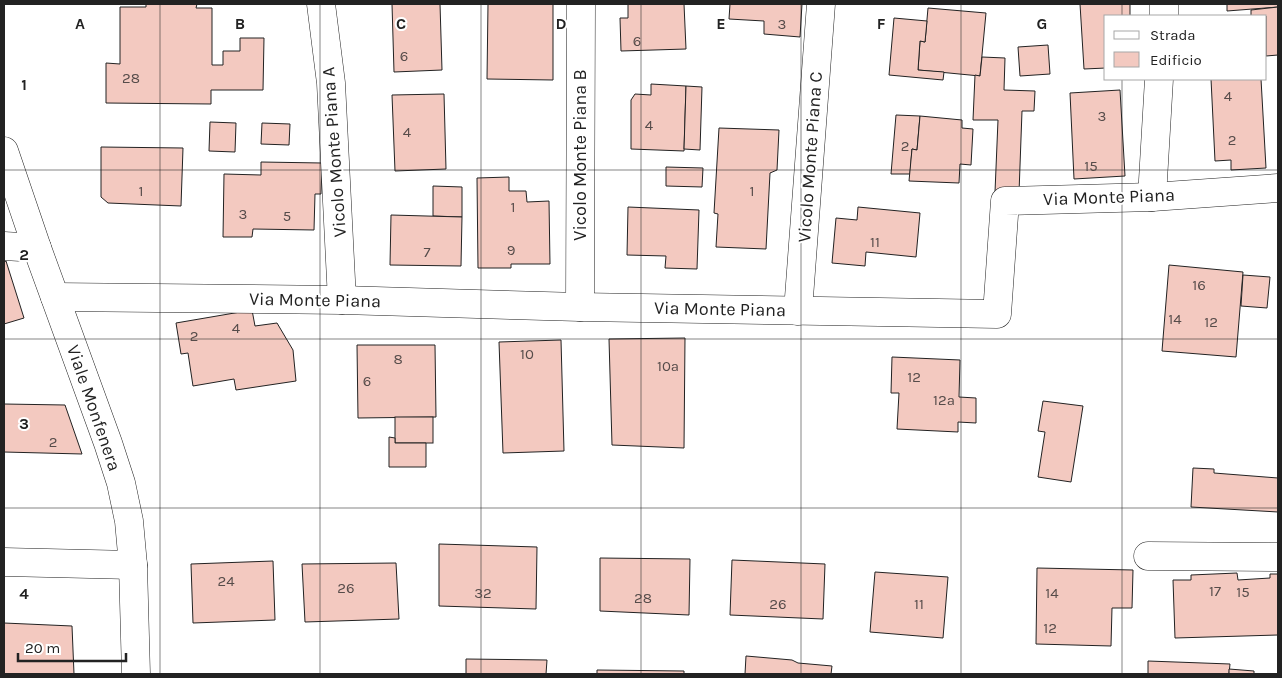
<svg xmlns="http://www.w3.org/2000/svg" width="1282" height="678" font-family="Karla,sans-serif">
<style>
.building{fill:#f3c9c0;stroke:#222}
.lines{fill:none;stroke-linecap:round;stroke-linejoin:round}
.minor-casing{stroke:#222;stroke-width:29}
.tertiary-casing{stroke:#222;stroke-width:29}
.minor{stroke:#fff;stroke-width:28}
.tertiary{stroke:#fff;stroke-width:28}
.grid{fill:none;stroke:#222;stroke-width:1;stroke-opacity:0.55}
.labels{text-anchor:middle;stroke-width:4;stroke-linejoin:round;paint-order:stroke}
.number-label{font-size:15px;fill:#564c4a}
.street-label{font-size:18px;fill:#222;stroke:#fff}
.grid-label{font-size:16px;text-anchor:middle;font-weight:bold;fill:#222;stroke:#fff;stroke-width:4;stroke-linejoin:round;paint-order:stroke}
</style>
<rect width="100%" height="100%" fill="#fff"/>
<!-- building -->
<g class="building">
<polygon points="146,4 197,4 196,8 212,8 212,65 223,65 223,51 240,51 240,38 264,38 263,90 211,90 211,104 106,103 106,63 120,64 120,7 146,7"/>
<polygon points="392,4 440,4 442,70 394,72"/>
<polygon points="488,4 553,4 553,80 487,79"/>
<polygon points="628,4 684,4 686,49 621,51 620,18 628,18"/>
<polygon points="730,4 802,4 800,37 764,34 764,21 729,19"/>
<polygon points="1080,4 1130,4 1130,16 1106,16 1106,68 1084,69"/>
<polygon points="1227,4 1278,4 1278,7 1227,11"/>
<polygon points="1278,7 1278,55 1266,56 1266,16 1251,16 1251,10"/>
<polygon points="928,8 986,13 980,76 918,70 920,41 925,42"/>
<polygon points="894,18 927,21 925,42 920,41 918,70 944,72 943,80 889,75"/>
<polygon points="1048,45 1050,74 1020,76 1018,47"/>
<polygon points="982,57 1005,58 1004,90 1035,91 1034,111 1022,111 1019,193 995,192 998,120 973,120 975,75 980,76"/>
<polygon points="1211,79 1261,79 1266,168 1231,170 1231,160 1215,161"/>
<polygon points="651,84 686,86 684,151 631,149 631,100 635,94 651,95"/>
<polygon points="686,86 702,87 700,150 684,149"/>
<polygon points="1120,90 1125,176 1074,179 1070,93"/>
<polygon points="444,94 446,169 395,171 392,95"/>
<polygon points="896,115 920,116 917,150 912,149 910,174 891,174"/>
<polygon points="920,116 962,120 962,128 973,129 971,165 960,164 959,183 909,181 912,149 917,150"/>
<polygon points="210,122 236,123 235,152 209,151"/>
<polygon points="262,123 290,124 289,145 261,144"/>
<polygon points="719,128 779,130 777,170 770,173 766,249 716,247 718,214 714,213"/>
<polygon points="101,147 183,148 181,206 108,203 101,197"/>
<polygon points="261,162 322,163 321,194 315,194 314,230 253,229 252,237 223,237 224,174 261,175"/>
<polygon points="666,167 703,168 702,187 666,186"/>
<polygon points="509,177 509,191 526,191 527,202 549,201 550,264 511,264 511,268 478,268 477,178"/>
<polygon points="433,186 462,187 462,217 433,216"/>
<polygon points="628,207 699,210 697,269 665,268 666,256 627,255"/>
<polygon points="858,207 920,213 916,257 866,252 865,266 832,263 836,218 857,220"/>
<polygon points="391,215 462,217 461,266 390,265"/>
<polygon points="6,261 24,318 4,324 4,262"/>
<polygon points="1169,265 1243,272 1236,357 1162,351"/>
<polygon points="1243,275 1270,277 1267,308 1241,306"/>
<polygon points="252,310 255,326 277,323 293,350 296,381 236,390 234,379 193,386 188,353 181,354 176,323"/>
<polygon points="685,338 684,448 612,445 609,339"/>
<polygon points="561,340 564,451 503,453 499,342"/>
<polygon points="357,345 435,345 436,417 358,418"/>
<polygon points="892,357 960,360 959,397 976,398 976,423 958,422 958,432 897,429 899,393 891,393"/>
<polygon points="1043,401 1083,406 1071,482 1038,477 1045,432 1038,431"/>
<polygon points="4,404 65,405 82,454 4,452"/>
<rect x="395" y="417" width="38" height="26"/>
<polygon points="389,437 395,438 395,443 426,443 426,467 389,467"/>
<polygon points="1193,468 1214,469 1214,473 1278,478 1278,512 1191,507"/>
<polygon points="439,544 537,547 536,609 439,606"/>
<polygon points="600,558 690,559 689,615 600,611"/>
<polygon points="732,560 825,564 823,619 730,615"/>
<polygon points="273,561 275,620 193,623 191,564"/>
<polygon points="396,563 399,619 305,622 302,564"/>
<polygon points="1037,568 1133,570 1132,608 1112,608 1111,646 1036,644"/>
<polygon points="875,572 948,577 943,638 870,632"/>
<polygon points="1237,573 1238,580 1270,578 1270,574 1278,574 1278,635 1175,638 1173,580 1191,580 1191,575"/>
<polygon points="4,623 72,626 74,674 4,674"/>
<polygon points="746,656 792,660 798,663 832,666 831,674 745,674"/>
<polygon points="466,659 547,660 546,674 466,674"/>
<polygon points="1148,661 1230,664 1229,674 1148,674"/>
<polygon points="1229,669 1254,671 1254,674 1229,674"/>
<polygon points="597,670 684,671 684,674 597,674"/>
</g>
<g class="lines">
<!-- minor casing -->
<g class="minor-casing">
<g id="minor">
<polyline points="321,4 331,83 342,300"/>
<polyline points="1164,16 1164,4"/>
<polyline points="1152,197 1159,79"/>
<polyline points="4,246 37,248"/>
<polyline points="55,297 342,300 580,307 997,314 1005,201 1152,197 1278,188"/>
<polyline points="580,307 581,4"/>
<polyline points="798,311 821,4"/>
<polyline points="1148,556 1278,557"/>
<polyline points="4,562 133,565"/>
</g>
</g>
<!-- tertiary casing -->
<g class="tertiary-casing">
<polyline id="tertiary" points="4,151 37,248 108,443 121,483 129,521 133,565 136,674"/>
</g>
<!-- minor -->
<use href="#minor" class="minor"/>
<!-- tertiary -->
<use href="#tertiary" class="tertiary"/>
</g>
<!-- grid -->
<path class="grid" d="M160,4v670M320,4v670M481,4v670M641,4v670M801,4v670M961,4v670M1122,4v12M1122,79v595M4,170h1274M4,339h1274M4,508h1274"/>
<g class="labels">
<!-- number labels -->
<g class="number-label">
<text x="782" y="29">3</text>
<text x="637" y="46">6</text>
<text x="404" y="61">6</text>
<text x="131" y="83">28</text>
<text x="1228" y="101">4</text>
<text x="1102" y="121">3</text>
<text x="649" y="130">4</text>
<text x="407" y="137">4</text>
<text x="1232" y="145">2</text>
<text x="905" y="151">2</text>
<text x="1091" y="171">15</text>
<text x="141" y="196">1</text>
<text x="752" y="196">1</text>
<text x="513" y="212">1</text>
<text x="243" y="219">3</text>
<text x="287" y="221">5</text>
<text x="875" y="247">11</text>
<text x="511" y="255">9</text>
<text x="427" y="257">7</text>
<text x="1199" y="290">16</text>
<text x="1175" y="324">14</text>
<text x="1211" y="327">12</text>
<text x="236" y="333">4</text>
<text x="194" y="341">2</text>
<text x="527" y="359">10</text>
<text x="398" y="364">8</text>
<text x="668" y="371">10a</text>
<text x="914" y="382">12</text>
<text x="367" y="386">6</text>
<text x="944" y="405">12a</text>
<text x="53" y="447">2</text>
<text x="226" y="586">24</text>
<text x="346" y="593">26</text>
<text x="1215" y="596">17</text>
<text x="1243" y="597">15</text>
<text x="483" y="598">32</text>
<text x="1052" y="598">14</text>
<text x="643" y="603">28</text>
<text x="778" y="609">26</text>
<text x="919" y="609">11</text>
<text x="1050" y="633">12</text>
</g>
<!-- street labels -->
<g class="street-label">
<text transform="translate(334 152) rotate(-94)" y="6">Vicolo Monte Piana A</text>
<text transform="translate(580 155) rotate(-90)" y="6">Vicolo Monte Piana B</text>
<text transform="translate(810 157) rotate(-86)" y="6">Vicolo Monte Piana C</text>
<text transform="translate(1109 197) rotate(-2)" y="6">Via Monte Piana</text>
<text transform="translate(315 300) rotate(1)" y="6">Via Monte Piana</text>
<text transform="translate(720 309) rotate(1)" y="6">Via Monte Piana</text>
<text transform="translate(94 408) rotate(71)" y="6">Viale Monfenera</text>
</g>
</g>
<g class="grid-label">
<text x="80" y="29">A</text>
<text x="240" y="29">B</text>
<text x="401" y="29">C</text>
<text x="561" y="29">D</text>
<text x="721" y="29">E</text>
<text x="881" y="29">F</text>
<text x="1042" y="29">G</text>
<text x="24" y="90">1</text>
<text x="24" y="260">2</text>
<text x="24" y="429">3</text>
<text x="24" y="599">4</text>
</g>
<!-- border -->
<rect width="1282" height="678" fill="none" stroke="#222222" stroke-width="10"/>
<!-- legend -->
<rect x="1104" y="15" width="162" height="65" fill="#ffffff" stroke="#a7a7a7"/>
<rect x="1114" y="31" width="25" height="8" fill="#ffffff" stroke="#a7a7a7"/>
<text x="1150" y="40" font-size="15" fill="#222222">Strada</text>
<rect x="1114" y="52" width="25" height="15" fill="#f3c9c0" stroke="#a7a7a7"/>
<text x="1150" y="65" font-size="15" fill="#222222">Edificio</text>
<!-- scale -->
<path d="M18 653v8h108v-8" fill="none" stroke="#222222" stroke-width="2.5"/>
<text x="25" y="653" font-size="15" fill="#222222" stroke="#ffffff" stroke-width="4" paint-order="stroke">20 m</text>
</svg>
